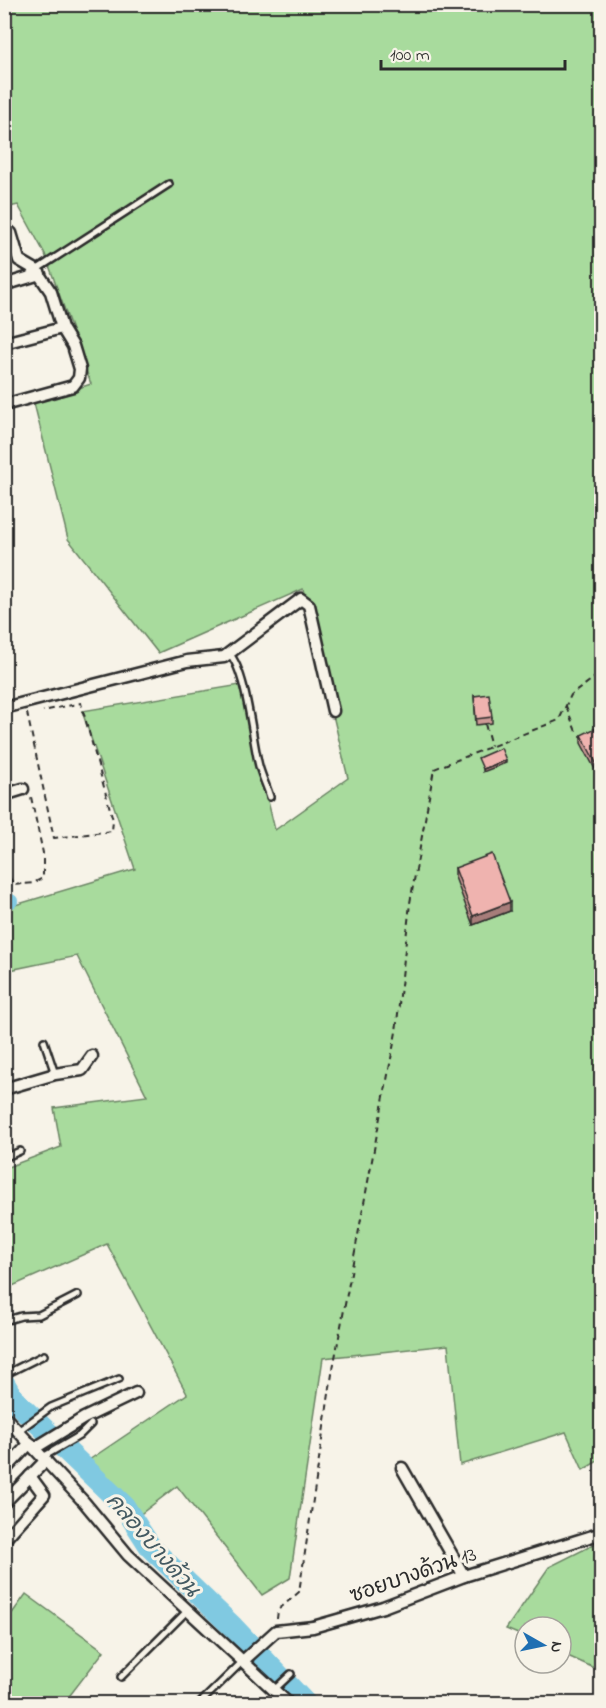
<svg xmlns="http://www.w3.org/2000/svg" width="606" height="1708" font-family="'Indie Flower','Playpen Sans Thai',sans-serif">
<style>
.green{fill:#a8db9d;stroke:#6a8364;stroke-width:1.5}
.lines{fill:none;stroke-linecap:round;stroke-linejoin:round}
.canal{stroke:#80c9e1;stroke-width:14}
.river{stroke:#80c9e1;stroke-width:22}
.lane-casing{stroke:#2b2b2b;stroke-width:10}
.street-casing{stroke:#2b2b2b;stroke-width:15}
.path{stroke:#2b2b2b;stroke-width:2;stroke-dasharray:6 4.5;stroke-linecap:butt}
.lane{stroke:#f7f3e8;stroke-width:5}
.street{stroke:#f7f3e8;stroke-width:10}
.wall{fill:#ce9a96;stroke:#2b2b2b;stroke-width:1.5}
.shaded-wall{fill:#a77d7a;stroke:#2b2b2b;stroke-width:1.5}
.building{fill:#efb3af;stroke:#2b2b2b;stroke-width:1.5}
.labels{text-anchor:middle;stroke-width:6;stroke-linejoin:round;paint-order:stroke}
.street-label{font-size:21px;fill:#2b2b2b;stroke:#f7f3e8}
.water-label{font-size:22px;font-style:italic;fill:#445a62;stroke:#f7f3e8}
</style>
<rect width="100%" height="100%" fill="#f7f3e8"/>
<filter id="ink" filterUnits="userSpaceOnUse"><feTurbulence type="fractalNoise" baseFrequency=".0167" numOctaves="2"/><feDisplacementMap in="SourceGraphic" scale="12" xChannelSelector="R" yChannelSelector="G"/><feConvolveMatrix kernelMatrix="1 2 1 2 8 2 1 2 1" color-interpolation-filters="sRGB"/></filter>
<g filter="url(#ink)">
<!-- green -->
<g class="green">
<polygon points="5,5 601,5 601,1459 583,1470 566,1432 460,1465 448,1345 323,1358 290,1578 262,1595 177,1486 138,1516 83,1464 187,1394 107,1244 8,1288 4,1277 5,1168 61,1147 54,1108 147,1096 77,956 5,971 5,908 135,869 82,711 240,685 275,830 348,778 303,589 158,653 68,539 34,403 91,384 45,254 18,205 5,208"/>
<polygon points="601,1541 601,1671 561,1653 561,1627 525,1627 525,1637 506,1629 549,1567"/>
<polygon points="26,1594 104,1651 64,1703 5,1703 5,1623"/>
</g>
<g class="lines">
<!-- canal -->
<polyline class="canal" points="4,903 11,901"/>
<!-- river -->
<polyline class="river" points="4,1383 14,1400 124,1506 151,1548 233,1627 306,1704"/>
<!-- lane casing -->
<g class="lane-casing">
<g id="lane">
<polyline points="36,270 169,184"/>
<path d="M229,653c18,20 23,86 30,113 3,11 8,21 11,31"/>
<polyline points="44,1041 55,1074"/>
<polyline points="4,1158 20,1151"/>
<polyline points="4,1321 21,1316 39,1315 78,1295"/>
<polyline points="4,1375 44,1355"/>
<polyline points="18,1431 51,1407 119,1379"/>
<polyline points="43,1457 79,1436 91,1424"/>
<polyline points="121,1677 187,1611"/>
<polyline points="274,1690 291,1674"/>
<polyline points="200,1703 244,1660"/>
</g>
</g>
<!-- street casing -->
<g class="street-casing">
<g id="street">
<polyline points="4,228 11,233 19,260 36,270 51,292 62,328 73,346 80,369 79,378 73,386 4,405"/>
<polyline points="4,285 40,274"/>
<polyline points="4,343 62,328"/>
<polyline points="4,708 187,661 224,657 301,599 309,605 333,711"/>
<polyline points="4,795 23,789"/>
<polyline points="4,1089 55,1074 82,1070 92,1056"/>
<polyline points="4,1416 84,1502 128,1555 289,1704"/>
<polyline points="35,1448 84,1418 136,1393"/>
<polyline points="402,1468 464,1576"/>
<polyline points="4,1471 30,1443"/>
<polyline points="4,1503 46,1460"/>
<polyline points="4,1540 44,1495 30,1476"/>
<polyline points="244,1660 276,1631 313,1627 383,1607 464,1576 602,1533"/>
</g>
</g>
<!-- path -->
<g class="path">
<polyline points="566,706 577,734"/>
<polyline points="27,713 54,838 112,831 113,820 81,703 43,711"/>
<polyline points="485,724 491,746"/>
<polyline points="4,868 14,885 33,883 43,878 43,853 31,797"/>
<polyline points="277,1619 278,1610 299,1592 332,1374 396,1032 410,903 434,769 559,720 571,695 602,672"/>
</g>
<!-- lane -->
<use href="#lane" class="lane"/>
<!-- street -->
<use href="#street" class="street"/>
</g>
<!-- wall -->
<g class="wall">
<polygon points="474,696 492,717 492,723 476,725"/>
<polygon points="602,734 602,782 581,743 581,735"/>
<polygon points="455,868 510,911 473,925 455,877"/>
</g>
<!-- shaded-wall -->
<g class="shaded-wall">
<polygon points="506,760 506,763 483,772 483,769"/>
<polygon points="510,902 510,911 473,925 473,916"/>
</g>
<!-- building -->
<g class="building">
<polygon points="489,694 492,717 476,719 474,696"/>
<polygon points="598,727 602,734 602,774 581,735"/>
<polygon points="501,748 506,760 483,769 478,758"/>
<polygon points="492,854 510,902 473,916 455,868"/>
</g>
</g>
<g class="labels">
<!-- street labels -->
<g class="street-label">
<text transform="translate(413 1574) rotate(-19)" y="7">ซอยบางด้วน 13</text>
</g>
<!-- water labels -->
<g class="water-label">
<text transform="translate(154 1544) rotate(49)" y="8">คลองบางด้วน</text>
</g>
</g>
<!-- margin -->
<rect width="606" height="1708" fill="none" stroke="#f7f3e8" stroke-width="24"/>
<rect x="12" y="12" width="582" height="1684" fill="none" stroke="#2b2b2b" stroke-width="2" filter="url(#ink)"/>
<!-- north arrow -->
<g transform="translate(543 1645) rotate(99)"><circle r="28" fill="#f7f3e8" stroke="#a5a39c" stroke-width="1.5"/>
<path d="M0-4.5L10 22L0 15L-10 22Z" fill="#1f6fb2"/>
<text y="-9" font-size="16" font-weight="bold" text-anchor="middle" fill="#2b2b2b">N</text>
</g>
<!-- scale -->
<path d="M381 60v9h184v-9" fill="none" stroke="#2b2b2b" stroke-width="3"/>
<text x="390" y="60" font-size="18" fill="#2b2b2b" stroke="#f7f3e8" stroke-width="4.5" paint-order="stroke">100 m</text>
</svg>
